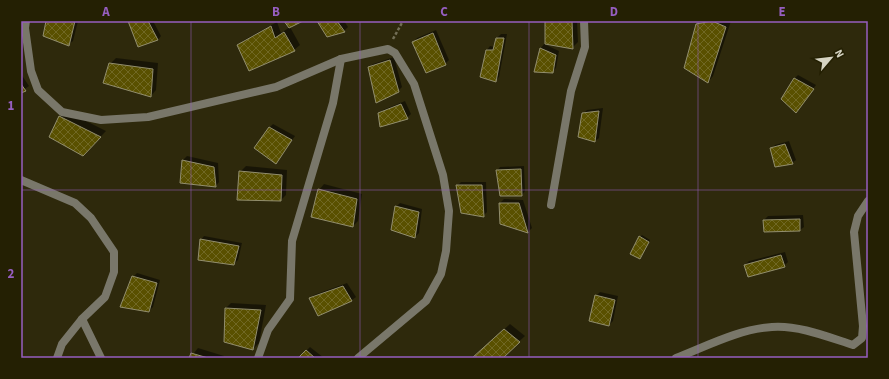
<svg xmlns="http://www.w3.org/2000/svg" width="889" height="379" font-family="'Source Sans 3',sans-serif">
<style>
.shadow{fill:#0007}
.building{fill:url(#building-cross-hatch);stroke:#928e6e}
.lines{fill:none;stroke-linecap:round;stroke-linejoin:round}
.path{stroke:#736f57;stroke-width:2.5;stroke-dasharray:3 2;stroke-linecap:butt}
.minor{stroke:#79776a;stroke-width:8}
.tertiary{stroke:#79776a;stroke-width:8}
.grid{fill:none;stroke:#965ec0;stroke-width:1;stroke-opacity:0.55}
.neatline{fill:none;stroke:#965ec0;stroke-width:1.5}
.grid-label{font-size:13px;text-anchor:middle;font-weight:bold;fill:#965ec0}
</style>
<defs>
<pattern id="building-cross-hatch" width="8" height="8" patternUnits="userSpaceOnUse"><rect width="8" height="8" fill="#595000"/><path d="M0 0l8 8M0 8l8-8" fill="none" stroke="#706824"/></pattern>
</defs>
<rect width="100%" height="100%" fill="#2e290c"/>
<!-- shadow -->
<g class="shadow">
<polygon points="47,21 78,21 73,41 69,44"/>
<polygon points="129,21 153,21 161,36 158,40"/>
<polygon points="318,21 344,21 348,27 344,31 327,36"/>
<polygon points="546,21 577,21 578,42 572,48"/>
<polygon points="700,21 731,21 713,76 708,82 697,24"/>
<polygon points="277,22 281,33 290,27 300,45 294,50 238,45 244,40"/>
<polygon points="436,30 449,60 445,64 414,42 417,38"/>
<polygon points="501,34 507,34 499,77 495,81 487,50 490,46 495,47 497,38"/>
<polygon points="544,44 559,51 556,68 552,72 535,71 541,48"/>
<polygon points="394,57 402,87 398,91 369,68 373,64"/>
<polygon points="116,58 158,63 156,90 151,96 110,64"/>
<polygon points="21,74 29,86 21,92"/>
<polygon points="798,75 816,85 796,112 794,79"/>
<polygon points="405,101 411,114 407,118 379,113 383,110"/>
<polygon points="603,108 599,138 595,141 583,114 587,110"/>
<polygon points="66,111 106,131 83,155 60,117"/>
<polygon points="273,124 295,136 276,163 269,128"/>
<polygon points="789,141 796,160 792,163 771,149 775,145"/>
<polygon points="187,156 218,163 219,182 216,186 181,182 183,160"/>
<polygon points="246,166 287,170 286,195 281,200 240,172"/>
<polygon points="524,166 525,191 522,195 497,171 500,167"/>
<polygon points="461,182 486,182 487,212 484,215 457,186"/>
<polygon points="324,184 362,194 358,221 353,226 319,190"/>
<polygon points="504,199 523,200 532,228 528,232 501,224 500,203"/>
<polygon points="400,203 422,209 419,233 415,237 396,207"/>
<polygon points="803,215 804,227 800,230 765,231 764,220 768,216"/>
<polygon points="642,235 650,240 641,257 640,237"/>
<polygon points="204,236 242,243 238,260 234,264 201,240"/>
<polygon points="785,252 788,262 784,266 745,265 749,261"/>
<polygon points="137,273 160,280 153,307 149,311 133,277"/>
<polygon points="347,283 356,297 352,300 318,315 310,298 314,295"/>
<polygon points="600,292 618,296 613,321 609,325 596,296"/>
<polygon points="231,303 266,305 259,343 253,349 226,308"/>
<polygon points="510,324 525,336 501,358 473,358"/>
<polygon points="310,347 324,358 299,358"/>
<polygon points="198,348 224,356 223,358 190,358"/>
</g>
<!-- building -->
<g class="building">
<polygon points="46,21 75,21 69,46 43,36"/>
<polygon points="128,21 148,21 158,40 138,47"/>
<polygon points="284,21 303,21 289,28"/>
<polygon points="317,21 337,21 345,32 327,37"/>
<polygon points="545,21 572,21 573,49 545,44"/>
<polygon points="712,21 726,27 708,83 684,68 696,24"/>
<polygon points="271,26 275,38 284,32 295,51 249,71 237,45"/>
<polygon points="433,33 446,65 426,73 412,42"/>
<polygon points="496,38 504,38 496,82 480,77 486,50 493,50"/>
<polygon points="540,48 556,55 553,73 534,72"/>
<polygon points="390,60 399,92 376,103 368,67"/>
<polygon points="109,63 153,69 151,97 103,83"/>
<polygon points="794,78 814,89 796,113 781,99"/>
<polygon points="21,84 26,91 21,93"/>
<polygon points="401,104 408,119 380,127 378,113"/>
<polygon points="599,111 595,142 578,137 582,113"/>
<polygon points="59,116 101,137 83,156 49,137"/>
<polygon points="269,127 292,140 276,164 254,148"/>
<polygon points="785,144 793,164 775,167 770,148"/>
<polygon points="182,160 214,167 216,187 180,183"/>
<polygon points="521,169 522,196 500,196 496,170"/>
<polygon points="239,171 282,175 281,201 237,200"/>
<polygon points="456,185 482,185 484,217 461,213"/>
<polygon points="318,189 357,199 353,227 311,217"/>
<polygon points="499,203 519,203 528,233 500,224"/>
<polygon points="395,206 419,212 415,238 391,230"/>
<polygon points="800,219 800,231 764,232 763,220"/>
<polygon points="639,236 649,242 640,259 630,254"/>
<polygon points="200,239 239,246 234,265 198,260"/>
<polygon points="781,255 785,267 748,277 744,265"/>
<polygon points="132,276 157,283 149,312 120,307"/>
<polygon points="343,286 352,301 318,316 309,298"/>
<polygon points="595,295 615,300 609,326 589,321"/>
<polygon points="225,308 261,310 253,350 224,342"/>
<polygon points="504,329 520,342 503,358 472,358"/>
<polygon points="306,350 315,358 298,358"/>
<polygon points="191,353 208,358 189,358"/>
</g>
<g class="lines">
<!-- path -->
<polyline class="path" points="393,39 403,21"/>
<!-- minor -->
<g class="minor">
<polyline points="26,21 25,28 31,71 38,90 62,112 101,120 148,117 276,87 341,59 388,49 395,53 414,84 443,175 449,211 446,251 441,274 426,301 358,358"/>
<polyline points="551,205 571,91 585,47 584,21"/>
<polyline points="82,319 101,358"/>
<polyline points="258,358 268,330 290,299 292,241 333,103 341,59"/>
<path d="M676,358c31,-12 63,-29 96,-31 27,-2 56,10 81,18l9,-7 1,-12 -9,-94 4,-16 10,-15"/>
</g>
<!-- tertiary -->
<polyline class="tertiary" points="21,180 75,203 91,218 114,252 114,272 105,297 82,319 62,344 57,358"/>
</g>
<!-- grid -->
<path class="grid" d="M191,21v337M360,21v337M529,21v337M698,21v337M21,190h847"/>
<!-- border -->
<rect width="889" height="379" fill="none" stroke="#242003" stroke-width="44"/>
<!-- north arrow -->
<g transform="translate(831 58) rotate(62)" stroke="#242003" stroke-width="3" paint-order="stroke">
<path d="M0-3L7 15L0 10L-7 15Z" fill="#d6d4c3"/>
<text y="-6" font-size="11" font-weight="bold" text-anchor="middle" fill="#d6d4c3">N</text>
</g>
<rect x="22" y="22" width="845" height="335" class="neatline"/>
<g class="grid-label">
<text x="106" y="16">A</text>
<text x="276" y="16">B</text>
<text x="444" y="16">C</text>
<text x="614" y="16">D</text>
<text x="782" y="16">E</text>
<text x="11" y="110">1</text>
<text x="11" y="278">2</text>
</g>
</svg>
